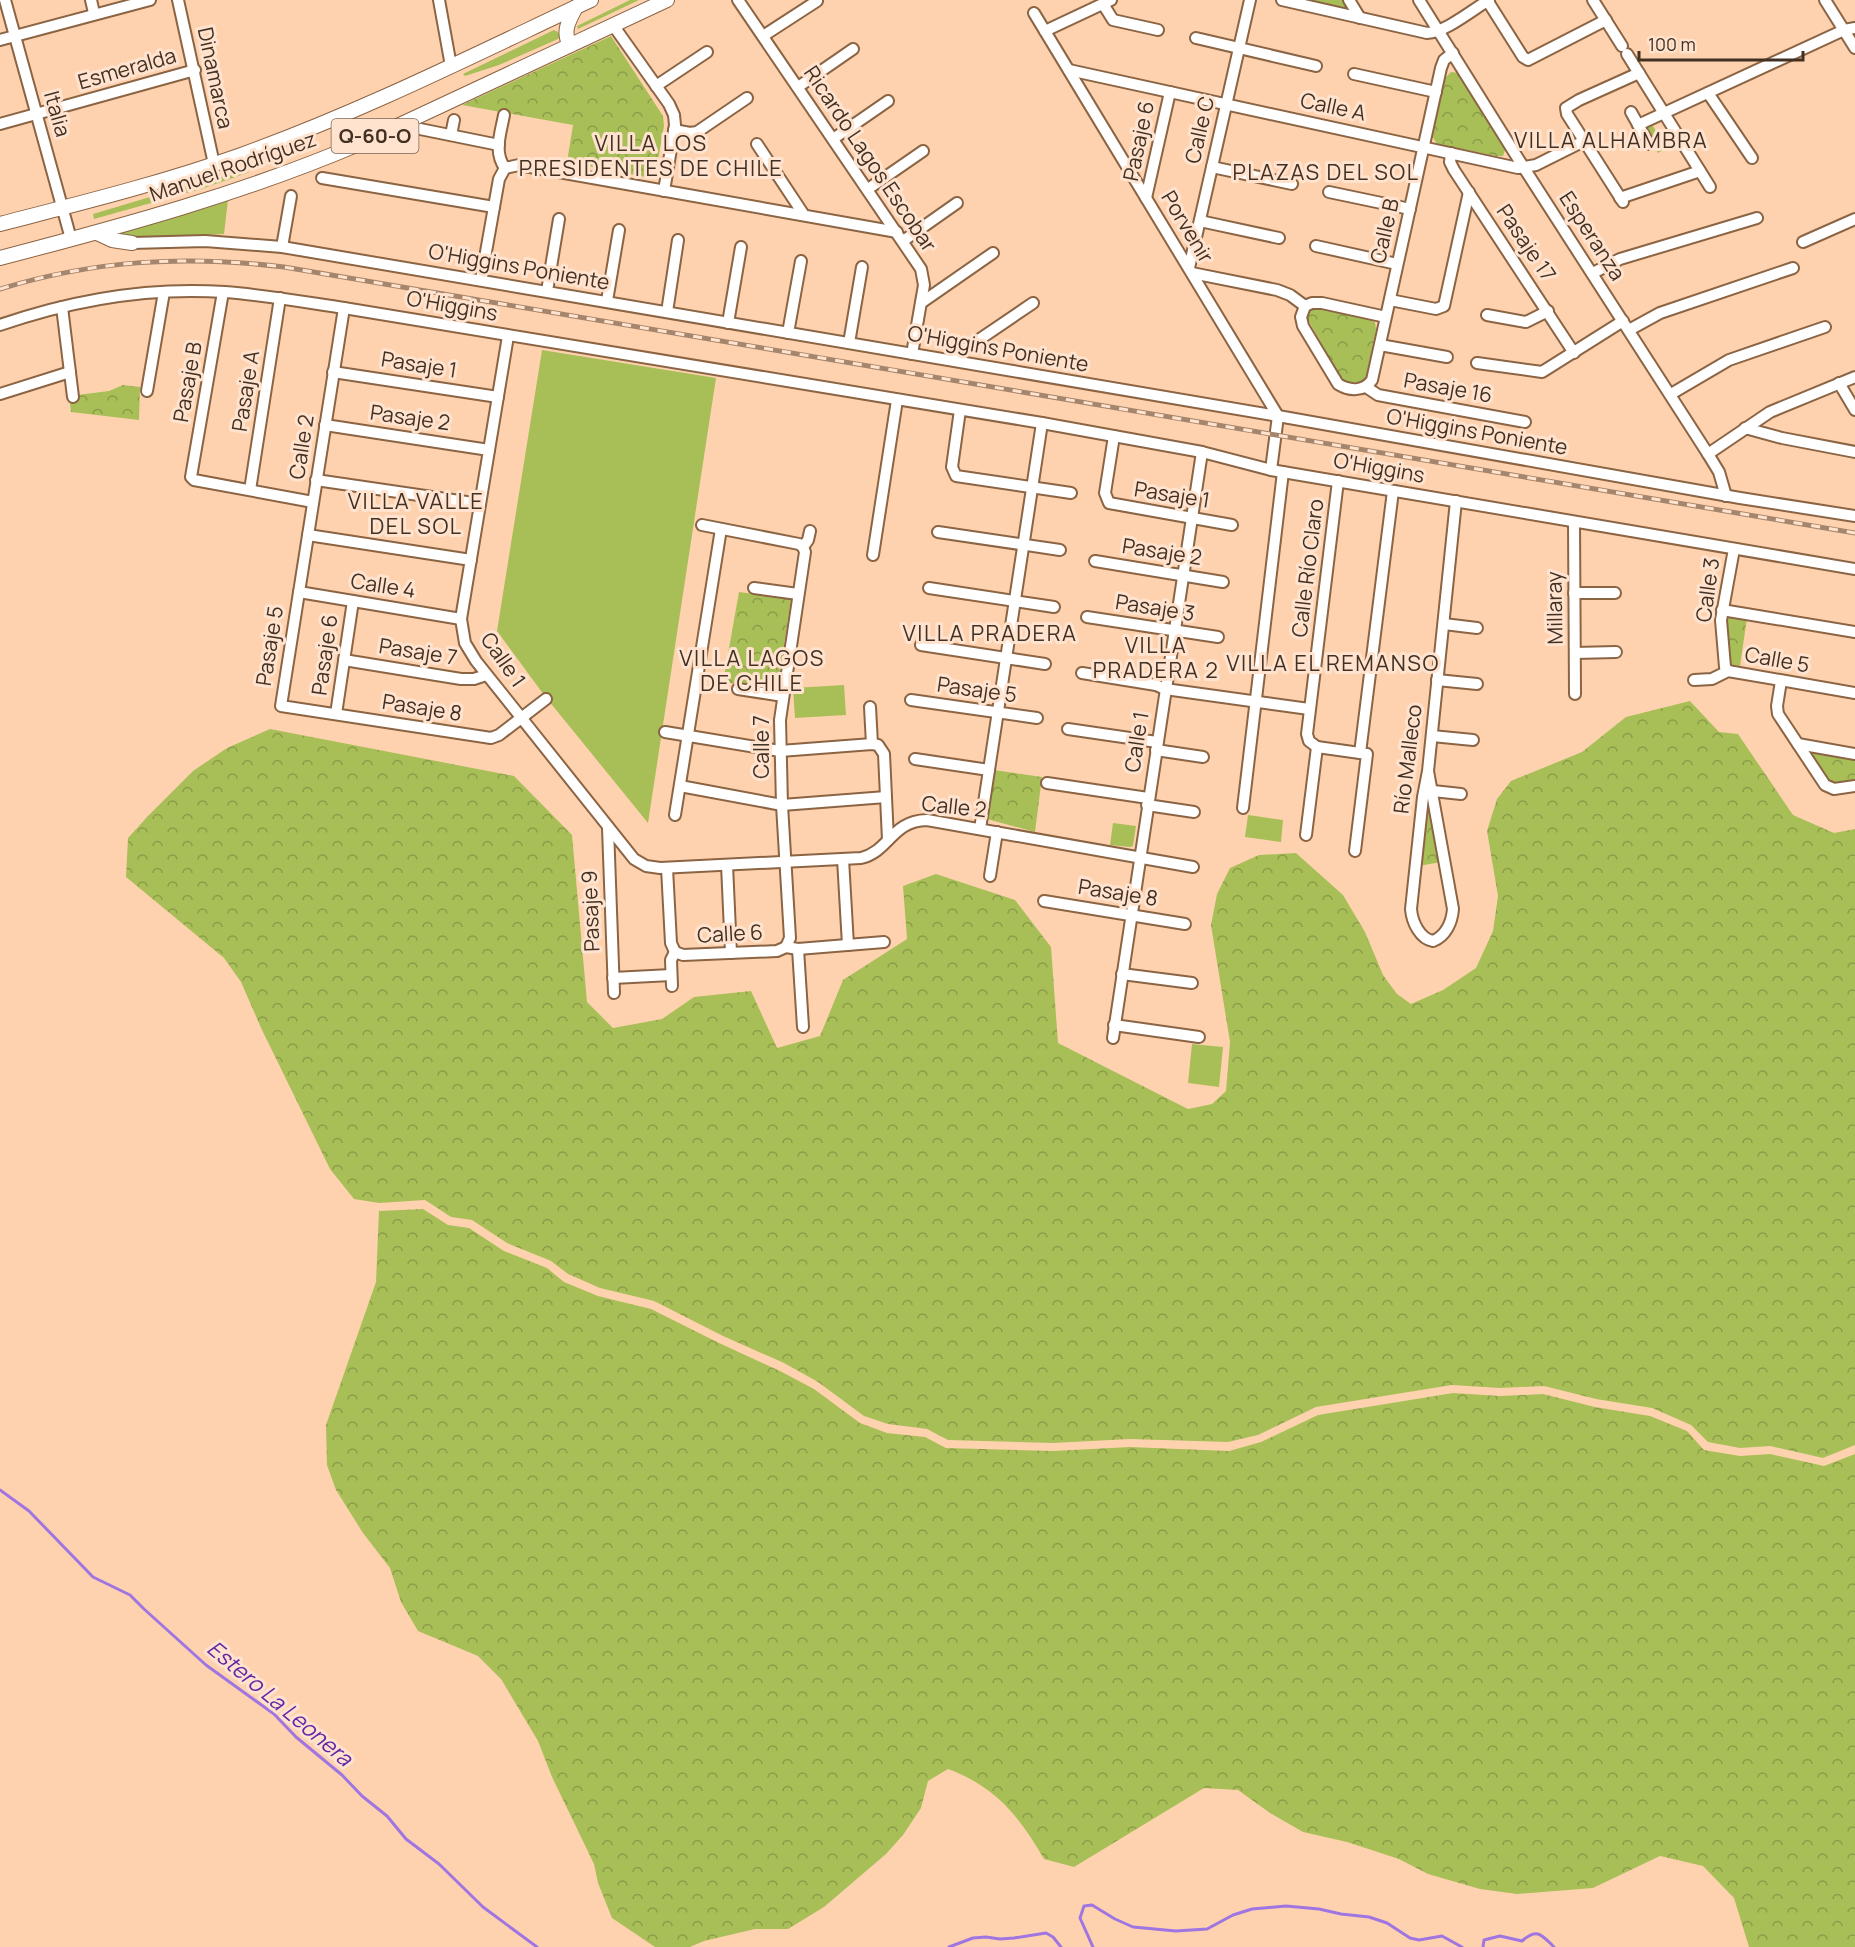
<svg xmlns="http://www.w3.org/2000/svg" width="1855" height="1947" font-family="Manrope,sans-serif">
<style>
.grass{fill:#a8bf57}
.forest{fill:url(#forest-crowns)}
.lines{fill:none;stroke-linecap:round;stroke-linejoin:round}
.stream{stroke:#9f75e2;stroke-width:3}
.minor-casing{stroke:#8b6444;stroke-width:14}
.major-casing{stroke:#8b6444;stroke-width:16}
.minor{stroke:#fff;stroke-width:10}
.major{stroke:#fff;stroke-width:14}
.rail-casing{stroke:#a5856c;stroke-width:5}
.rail{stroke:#ffe3ce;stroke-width:3;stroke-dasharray:9;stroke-linecap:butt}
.labels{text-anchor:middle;stroke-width:6;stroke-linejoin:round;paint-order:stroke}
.shield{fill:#ffe3ce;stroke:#7b6656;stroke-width:1.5}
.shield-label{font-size:20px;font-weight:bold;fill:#423123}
.street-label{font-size:21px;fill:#423123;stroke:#ffe3ce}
.neighbourhood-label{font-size:22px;letter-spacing:1.5px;fill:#423123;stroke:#ffe3ce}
.water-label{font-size:22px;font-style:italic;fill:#6427a7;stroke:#ffe3ce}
</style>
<defs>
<pattern id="forest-crowns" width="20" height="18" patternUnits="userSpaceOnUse" patternTransform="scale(1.5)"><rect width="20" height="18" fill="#a8bf57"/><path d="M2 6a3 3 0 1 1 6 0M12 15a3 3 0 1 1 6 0" fill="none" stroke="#8a9c48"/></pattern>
</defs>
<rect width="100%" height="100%" fill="#ffd2af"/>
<!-- grass -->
<g class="grass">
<polygon points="630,0 639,0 578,29 577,26"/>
<polygon points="554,30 558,32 560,36 558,39 499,65 465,76 463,74"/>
<polygon points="1651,123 1663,142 1670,139 1673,144 1658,153 1644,126"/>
<polygon points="250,172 201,189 94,219 93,214 210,179"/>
<polygon points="228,200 224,234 128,240 108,235"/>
<polygon points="542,350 716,378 648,823 544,695 497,631"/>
<polygon points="844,685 846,715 795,718 793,688"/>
<polygon points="1248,815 1283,820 1281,842 1245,837"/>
<polygon points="1113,823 1136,826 1133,846 1130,847 1110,845"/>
<polygon points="1192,1044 1223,1047 1219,1087 1188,1083"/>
</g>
<!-- forest -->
<g class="forest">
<polygon points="1299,0 1346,0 1351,8 1348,11"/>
<polygon points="611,36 663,116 664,126 655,177 646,177 567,162 573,125 462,105"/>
<polygon points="1451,72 1459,73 1506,147 1503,156 1496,156 1437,144 1432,136 1446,77"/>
<polygon points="1316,308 1369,319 1375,322 1376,329 1366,377 1361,382 1348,382 1341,378 1307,318 1308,312"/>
<polygon points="123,385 140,387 139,420 71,412 69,396 109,391"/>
<polygon points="739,592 791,599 777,690 723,682"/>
<polygon points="1726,615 1747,618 1740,666 1729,664"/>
<polygon points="1690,701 1719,732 1738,734 1793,815 1834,833 1855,829 1855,1445 1823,1458 1770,1446 1740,1448 1708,1442 1691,1425 1652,1408 1596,1399 1544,1386 1500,1388 1452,1385 1316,1407 1258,1435 1228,1442 1130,1439 1053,1443 948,1440 927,1429 888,1424 864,1416 818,1382 784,1363 723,1336 654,1301 600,1288 568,1274 551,1261 507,1243 472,1220 451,1217 425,1200 379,1203 354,1199 330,1169 262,1030 241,982 224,958 126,877 128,838 147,817 193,771 227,748 270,729 514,776 572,835 587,1002 613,1028 662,1019 694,997 751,991 777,1048 820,1036 843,980 907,939 903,886 936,874 1015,900 1051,947 1058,1043 1188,1109 1212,1104 1226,1091 1230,1042 1211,925 1217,894 1230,868 1259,855 1296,853 1343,895 1365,932 1383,975 1397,994 1411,1004 1443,990 1476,968 1493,931 1498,896 1487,831 1497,799 1511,781 1582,752 1626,717"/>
<polygon points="1804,750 1855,758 1855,782 1831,786"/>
<polygon points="994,770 1042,777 1035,832 987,819"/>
<polygon points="1426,799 1431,799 1441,862 1419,866"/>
<path d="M423,1209l25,16 21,3 35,23 43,17 17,14 34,14 53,13 68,34 61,28 34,18 46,34 27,10 38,4 21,11 107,3 77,-4 99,4 32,-9 57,-27 135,-22 47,3 43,-2 52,13 55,9 37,15 17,19 36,6 30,-2 54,12 31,-12v493h-106l-15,-49 -31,-32 -43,-10 -67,32 -76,6 -37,-5 -52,-15 -29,-15 -52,-17 -44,-10 -33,-19 -32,-23 -34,-2 -130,79 -30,-8c-25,-43 -48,-72 -96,-90l-20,12 -7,27 -18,27 -17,19 -62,53 -36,22h-33l-51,12 -14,6h-35l-43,-29 -14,-35 -4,-19 -42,-87 -14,-36 -37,-62 -23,-23 -60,-25 -17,-29 -11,-34 -27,-35 -27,-43 -9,-25 -1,-40 50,-143 3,-71z"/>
</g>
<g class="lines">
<!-- stream -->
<g class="stream">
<polyline points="0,1490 29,1511 93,1577 130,1595 144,1609 206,1665 274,1714 296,1737 342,1775 362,1796 387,1816 406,1839 439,1864 483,1907 537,1947"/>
<polyline points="949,1947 973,1938 986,1937 1000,1939 1014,1938 1046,1933 1053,1937 1061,1947"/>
<polyline points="1093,1947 1080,1918 1084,1906 1092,1905 1115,1919 1133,1927 1176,1931 1207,1929 1233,1915 1252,1909 1286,1906 1319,1909 1341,1914 1369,1917 1387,1923 1410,1938 1419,1940 1442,1936 1462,1947"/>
<path d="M1483,1947l1,-7 16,-4 22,5c15,-13 19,-7 32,6"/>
</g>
<!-- minor casing -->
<g class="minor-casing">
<g id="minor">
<polyline points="5,0 71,239"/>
<polyline points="91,0 94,13"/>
<polyline points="178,0 214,164"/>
<polyline points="439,0 451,66"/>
<polyline points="738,0 921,269 924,285 912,354"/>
<path d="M1282,0l145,33c19,-1 45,-23 62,-33"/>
<polyline points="1349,0 1360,18"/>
<polyline points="1419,0 1524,168 1708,454 1719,472 1726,496"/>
<polyline points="1487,0 1523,57 1528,60 1606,20"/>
<polyline points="1593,0 1622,46"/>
<polyline points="1825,0 1855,48"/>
<polyline points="1103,4 1113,20 1158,30"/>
<polyline points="1034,13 1278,416 1271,470"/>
<polyline points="613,25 669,104 674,115 675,125 664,191"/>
<polyline points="1045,31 1111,0"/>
<polyline points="763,36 817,1"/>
<polyline points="1196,38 1316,66"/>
<polyline points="0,40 150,0"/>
<polyline points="1627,54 1710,187"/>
<polyline points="1069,70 1518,168 1536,165 1584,141"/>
<polyline points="1354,74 1436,92"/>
<polyline points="656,86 707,52"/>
<polyline points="798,87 853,49"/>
<polyline points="1708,93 1752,158"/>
<polyline points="1631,112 1649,144"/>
<path d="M504,115c-3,17 -11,37 1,53"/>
<polyline points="0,124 195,70"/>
<polyline points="1638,125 1844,30 1855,28"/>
<polyline points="420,129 499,145"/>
<polyline points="674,130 690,133 697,132 747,98"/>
<polyline points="451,135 454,120"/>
<polyline points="833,139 888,101"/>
<polyline points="757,144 804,215"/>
<polyline points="1451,153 1450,162 1454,170 1574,353"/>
<polyline points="1212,167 1292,184"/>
<polyline points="505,168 519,165 897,232"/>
<polyline points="322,178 494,207"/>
<polyline points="868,189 923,151"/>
<polyline points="1329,192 1410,209"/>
<polyline points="1146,198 1170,92"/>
<polyline points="1620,198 1700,171"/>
<polyline points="1623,202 1567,114 1566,108 1579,100 1639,73"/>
<polyline points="1200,221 1279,238"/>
<polyline points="903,241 957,203"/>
<polyline points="1803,242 1855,219"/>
<polyline points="132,243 205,241 282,247 1278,416 1740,498 1855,516"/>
<polyline points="1316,246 1397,264"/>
<polyline points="282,247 291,196"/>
<polyline points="1189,268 1250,0"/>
<polyline points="1192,273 1277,290 1290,295 1305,306"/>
<polyline points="1593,273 1620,259 1757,218"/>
<polyline points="481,280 499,179 505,168"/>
<polyline points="547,291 559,219"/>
<polyline points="223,292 191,477 194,480 313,502"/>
<polyline points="1390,300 1436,309 1444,306 1469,192"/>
<polyline points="607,301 619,230"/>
<polyline points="921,303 993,253"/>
<polyline points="62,307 73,397"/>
<polyline points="344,308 281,706 491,738 499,735 546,699"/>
<polyline points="667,312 678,240"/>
<polyline points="1487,315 1526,322 1548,311"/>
<path d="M1386,317l-64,-14h-10l-7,3 -4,11 2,9 35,58c11,7 26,8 34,-4l69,-312 3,-8 9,-7"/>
<polyline points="728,323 741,247"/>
<path d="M0,325c72,-25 149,-38 225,-33 40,3 79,10 119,16l698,115 160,29 69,18 584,99"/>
<polyline points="1629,330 1660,313 1793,268"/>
<polyline points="788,333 801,261"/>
<path d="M508,336l-47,283 4,24 11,18 158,198 12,7 14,2 201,-10c29,-7 30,-37 66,-38l266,47"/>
<polyline points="849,343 862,267"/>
<polyline points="1380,345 1447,357"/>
<polyline points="949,360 1033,303"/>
<polyline points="1477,363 1542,372 1623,321"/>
<polyline points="333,372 498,397"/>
<polyline points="1839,383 1855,410"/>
<polyline points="1366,387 1378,395 1525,422"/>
<polyline points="147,391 164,292"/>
<polyline points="0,394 70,372"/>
<polyline points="1671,394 1729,360 1825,327"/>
<polyline points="960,410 952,467 956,476 1071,493"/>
<polyline points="325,425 489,450"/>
<polyline points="1745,428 1782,438 1855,452"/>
<polyline points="1114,436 1105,493 1109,503 1232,525"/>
<polyline points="1708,454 1770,412 1855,377"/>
<polyline points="316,480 480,504"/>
<polyline points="1338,481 1307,734 1309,741 1317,747 1367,754 1355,851"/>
<polyline points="250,490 280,298"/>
<polyline points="1574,522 1575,694"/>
<polyline points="702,525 799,544 803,547"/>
<polyline points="938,532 1060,550"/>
<polyline points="308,535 471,560"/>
<polyline points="873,555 897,400"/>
<polyline points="1095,561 1223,582"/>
<polyline points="754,588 798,594"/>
<polyline points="929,588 1054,607"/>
<polyline points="299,592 461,619"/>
<polyline points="1574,593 1615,593"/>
<polyline points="1722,610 1855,632"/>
<polyline points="1087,617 1218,637"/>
<polyline points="1444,624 1477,628"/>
<polyline points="921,645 1045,664"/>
<polyline points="1575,653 1616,652"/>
<polyline points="344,660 461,679 474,679 486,675"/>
<polyline points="1728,671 1725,667 1721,620 1734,549"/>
<polyline points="1082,673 1156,685 1165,689 1309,709"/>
<polyline points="1437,680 1477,684"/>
<polyline points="1694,680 1712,679 1728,671 1855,693"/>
<polyline points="1781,681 1777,706 1778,714 1825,785 1834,789 1855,786"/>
<polyline points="738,689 783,696"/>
<polyline points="911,700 1037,718"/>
<polyline points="870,707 872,744"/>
<polyline points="336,714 353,601"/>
<polyline points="1068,729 1157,742"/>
<polyline points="665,732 780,751 872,744 878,745 884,754 888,840"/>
<polyline points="1432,736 1473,740"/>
<polyline points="1798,744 1855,754"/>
<polyline points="1156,750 1203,757"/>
<polyline points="1360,753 1393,491"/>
<polyline points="915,759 989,770"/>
<path d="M1428,771l25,138c-1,13 -7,27 -20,32 -13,-2 -21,-19 -22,-32l12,-112 5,-26 28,-270"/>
<polyline points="1047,783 1148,798"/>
<polyline points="680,786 782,805 886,797"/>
<polyline points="1433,791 1461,794"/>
<polyline points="1147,805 1194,812"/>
<polyline points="1243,808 1283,472"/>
<polyline points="675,815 721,529"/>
<polyline points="608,828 614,993"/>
<polyline points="980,829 1042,423"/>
<polyline points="1306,835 1317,747"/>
<polyline points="843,859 848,945"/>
<polyline points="727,865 731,953"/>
<polyline points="667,868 671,943 675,952"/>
<polyline points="990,876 997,832"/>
<polyline points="1044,901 1185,924"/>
<polyline points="786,947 790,938 782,805 780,720 805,552 803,547 808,540 810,531"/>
<polyline points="786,947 798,949 884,942"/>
<polyline points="798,949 803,1027"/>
<polyline points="675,952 683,955 777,951 786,947"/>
<polyline points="1122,974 1192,983"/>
<polyline points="613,978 671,975"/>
<polyline points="672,986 671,960 675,952"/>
<polyline points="1114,1025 1199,1037"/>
<polyline points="1113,1038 1202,452"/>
</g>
</g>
<!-- major casing -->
<g class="major-casing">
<g id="major">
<path d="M570,45c-8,-13 -1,-25 6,-38"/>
<path d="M0,224c81,-21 162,-41 241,-69 120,-43 235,-101 350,-155"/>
<polyline points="97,233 112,240 132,243"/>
<path d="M0,258c123,-32 244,-65 361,-115l306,-143"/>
</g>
</g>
<!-- minor -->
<use href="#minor" class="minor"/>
<!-- major -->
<use href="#major" class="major"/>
<!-- rail casing -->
<g class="rail-casing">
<path id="rail" d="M0,289c95,-29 185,-34 284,-22l1571,266"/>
</g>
<!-- rail -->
<use href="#rail" class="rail"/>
</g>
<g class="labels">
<!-- shield labels -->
<rect class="shield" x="331.5" y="119" width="87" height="34" rx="4.5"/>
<g class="shield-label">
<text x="375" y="143">Q-60-O</text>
</g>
<!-- street labels -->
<g class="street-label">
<text transform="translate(127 69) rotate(-16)" y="7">Esmeralda</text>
<text transform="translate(215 78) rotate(78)" y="7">Dinamarca</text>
<text transform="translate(1333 107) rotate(12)" y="7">Calle A</text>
<text transform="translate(57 114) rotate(74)" y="7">Italia</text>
<text transform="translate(1200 130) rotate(-77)" y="7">Calle C</text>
<text transform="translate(1139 141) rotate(-78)" y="7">Pasaje 6</text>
<text transform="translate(870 159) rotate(56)" y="7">Ricardo Lagos Escobar</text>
<text transform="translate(233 167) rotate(-19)" y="7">Manuel Rodríguez</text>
<text transform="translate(1187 227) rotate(59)" y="7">Porvenir</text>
<text transform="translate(1385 231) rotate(-77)" y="7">Calle B</text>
<text transform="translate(1592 236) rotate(57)" y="7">Esperanza</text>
<text transform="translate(1526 243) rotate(56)" y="7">Pasaje 17</text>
<text transform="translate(519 267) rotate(10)" y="7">O'Higgins Poniente</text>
<text transform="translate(452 306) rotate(10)" y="7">O'Higgins</text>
<text transform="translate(998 349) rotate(10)" y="7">O'Higgins Poniente</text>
<text transform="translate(419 365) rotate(9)" y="7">Pasaje 1</text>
<text transform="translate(188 382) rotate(-80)" y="7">Pasaje B</text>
<text transform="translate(1448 388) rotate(10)" y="7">Pasaje 16</text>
<text transform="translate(246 391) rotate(-81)" y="7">Pasaje A</text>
<text transform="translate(410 418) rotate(8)" y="7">Pasaje 2</text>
<text transform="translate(1477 432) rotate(10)" y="7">O'Higgins Poniente</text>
<text transform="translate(302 447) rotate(-81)" y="7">Calle 2</text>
<text transform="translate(1379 468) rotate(10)" y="7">O'Higgins</text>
<text transform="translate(1172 495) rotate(9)" y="7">Pasaje 1</text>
<text transform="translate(1162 552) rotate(9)" y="7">Pasaje 2</text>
<text transform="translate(1308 568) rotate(-83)" y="7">Calle Río Claro</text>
<text transform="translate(383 586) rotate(9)" y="7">Calle 4</text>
<text transform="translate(1708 590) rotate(-82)" y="7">Calle 3</text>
<text transform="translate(1155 608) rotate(9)" y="7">Pasaje 3</text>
<text transform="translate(1555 608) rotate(-91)" y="7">Millaray</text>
<text transform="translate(270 646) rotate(-81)" y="7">Pasaje 5</text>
<text transform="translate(418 652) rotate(9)" y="7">Pasaje 7</text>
<text transform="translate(325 655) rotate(-82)" y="7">Pasaje 6</text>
<text transform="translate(503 660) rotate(55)" y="7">Calle 1</text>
<text transform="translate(1777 660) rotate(10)" y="7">Calle 5</text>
<text transform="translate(977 690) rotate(8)" y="7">Pasaje 5</text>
<text transform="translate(422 708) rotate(9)" y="7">Pasaje 8</text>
<text transform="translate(1137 742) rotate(-81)" y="7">Calle 1</text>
<text transform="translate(762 747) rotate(-90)" y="7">Calle 7</text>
<text transform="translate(1408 759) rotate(-83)" y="7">Río Malleco</text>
<text transform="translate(954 807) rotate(6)" y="7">Calle 2</text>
<text transform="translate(1118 893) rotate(9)" y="7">Pasaje 8</text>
<text transform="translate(591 911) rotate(-92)" y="7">Pasaje 9</text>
<text transform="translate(730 934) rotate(-3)" y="7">Calle 6</text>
</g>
<!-- neighbourhood labels -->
<g class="neighbourhood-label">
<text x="1611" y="148">VILLA ALHAMBRA</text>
<text x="651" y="151">VILLA LOS<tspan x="651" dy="25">PRESIDENTES DE CHILE</tspan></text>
<text x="1326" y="180">PLAZAS DEL SOL</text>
<text x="416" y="509">VILLA VALLE<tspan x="416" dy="25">DEL SOL</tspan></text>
<text x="990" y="641">VILLA PRADERA</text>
<text x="1156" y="653">VILLA<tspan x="1156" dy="25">PRADERA 2</tspan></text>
<text x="752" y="666">VILLA LAGOS<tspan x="752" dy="25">DE CHILE</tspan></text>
<text x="1333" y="671">VILLA EL REMANSO</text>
</g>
<!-- water labels -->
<g class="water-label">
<text transform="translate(280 1703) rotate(40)" y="8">Estero La Leonera</text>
</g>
</g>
<!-- scale -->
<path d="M1639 51v9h164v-9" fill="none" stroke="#423123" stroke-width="3"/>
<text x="1648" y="51" font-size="18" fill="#423123" stroke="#ffe3ce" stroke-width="4.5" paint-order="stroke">100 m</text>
</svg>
